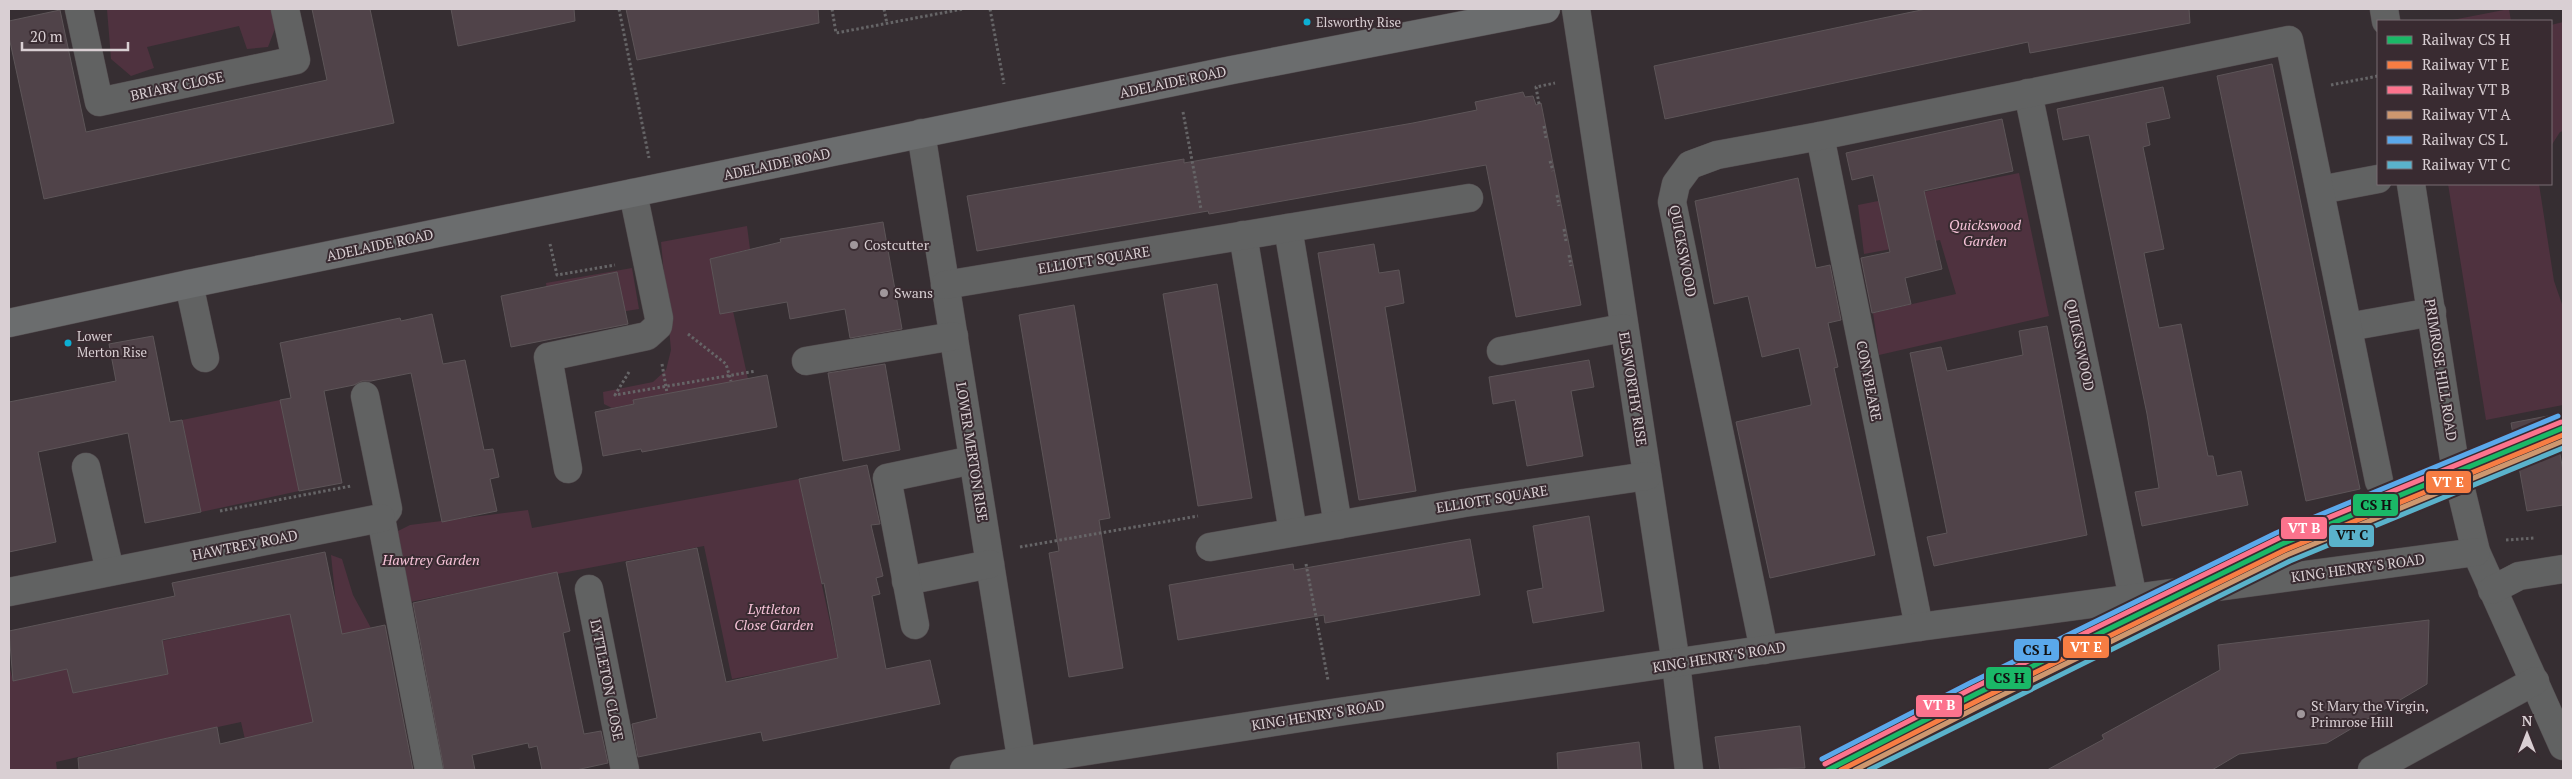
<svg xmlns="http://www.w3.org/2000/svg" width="2572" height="779" font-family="'PT Serif',serif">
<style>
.green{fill:#4f323f}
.building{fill:#504349;stroke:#5d5558}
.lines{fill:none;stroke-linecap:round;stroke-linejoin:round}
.minor-casing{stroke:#534c4f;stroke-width:29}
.major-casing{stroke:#534c4f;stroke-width:29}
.path{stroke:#666567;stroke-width:3;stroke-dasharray:2.5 2.5;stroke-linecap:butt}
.minor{stroke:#616262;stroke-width:28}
.major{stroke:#6b6d6e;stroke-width:28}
.rail-1-casing{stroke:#392b31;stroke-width:9}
.rail-2-casing{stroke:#392b31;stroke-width:9}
.rail-3-casing{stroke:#392b31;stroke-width:9}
.rail-4-casing{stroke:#392b31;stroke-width:9}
.rail-5-casing{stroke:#392b31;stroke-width:9}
.rail-6-casing{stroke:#392b31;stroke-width:9}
.rail-1{stroke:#1ab867;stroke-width:5}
.rail-2{stroke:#f77d43;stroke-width:5}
.rail-3{stroke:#fc738d;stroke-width:5}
.rail-4{stroke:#cd976f;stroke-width:5}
.rail-5{stroke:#5aa8eb;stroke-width:5}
.rail-6{stroke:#5ab2cb;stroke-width:5}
.bus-dot{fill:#0dafd3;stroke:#392b31;stroke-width:2}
.poi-dot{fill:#a0979b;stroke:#392b31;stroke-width:2}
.labels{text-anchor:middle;stroke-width:4;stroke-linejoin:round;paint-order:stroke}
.bus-label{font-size:13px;fill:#d9cfd3;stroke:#392b31;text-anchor:start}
.street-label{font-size:14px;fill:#d9cfd3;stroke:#392b31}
.park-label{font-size:14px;font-style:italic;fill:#f5c2d7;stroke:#392b31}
.poi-label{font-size:14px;fill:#d9cfd3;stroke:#392b31;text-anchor:start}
.line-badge{stroke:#392b31;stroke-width:2}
.badge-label{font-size:14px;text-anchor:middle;font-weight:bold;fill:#fff}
.pale-badge-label{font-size:14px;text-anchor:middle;font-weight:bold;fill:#111}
</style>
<rect width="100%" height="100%" fill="#362e32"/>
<!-- green -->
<g class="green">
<polygon points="107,9 274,9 278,21 268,47 247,49 239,26 147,47 154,68 131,76 111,59"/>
<polygon points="2509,9 2511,21 2447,21"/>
<polygon points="2563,22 2563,131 2560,132 2551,146 2551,25"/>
<polygon points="2019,173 2049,316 1879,355 1873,313 1956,294 1940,240 1864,254 1858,205"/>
<polygon points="2448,184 2539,184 2554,281 2563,307 2563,405 2486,420"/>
<polygon points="747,226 750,249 710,259 720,313 733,311 748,379 633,400 634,404 612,408 604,404 603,392 653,382 666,370 671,350 661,242"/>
<polygon points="632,268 639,309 620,312 548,301 546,283"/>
<polygon points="280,400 299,491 201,512 182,420"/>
<polygon points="799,479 838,659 732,679 704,546 410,602 389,543 398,531 410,525 528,510 532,528"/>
<polygon points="331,555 342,559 353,595 371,628 297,644 304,678 386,707 266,734 274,770 252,770 241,722 158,740 142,768 136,744 56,762 57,770 9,770 9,665 13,681 67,669 73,693 106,686 91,614 118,607 133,681 168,674 162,641 336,604"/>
</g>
<!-- building -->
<g class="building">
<polygon points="312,9 370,9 394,123 44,199 9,37 9,21 60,10 86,132 327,80"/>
<polygon points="451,9 574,9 575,21 458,46"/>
<polygon points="626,9 818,9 819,23 637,60"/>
<polygon points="1926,9 2189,9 2190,23 2030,53 2028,42 1665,119 1654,66"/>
<polygon points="2272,64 2360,489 2306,501 2217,76"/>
<polygon points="2163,87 2170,118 2146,123 2150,145 2143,147 2164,249 2144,253 2159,328 2181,324 2208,456 2213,456 2217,476 2241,471 2248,505 2142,526 2135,492 2159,488 2147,414 2089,135 2063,140 2057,109"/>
<polygon points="1523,92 1525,97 1533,96 1536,105 1541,103 1581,305 1516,317 1486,165 1209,214 1208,211 977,251 967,196 1184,159 1184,163 1413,123 1477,110 1475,102"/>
<polygon points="2002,119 2013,171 1924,191 1942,269 1905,278 1911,304 1872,313 1861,258 1890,252 1873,175 1852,180 1846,153"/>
<polygon points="1798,178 1816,268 1830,265 1841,320 1828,323 1838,367 1834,368 1875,555 1770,578 1736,422 1811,405 1811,402 1799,348 1762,357 1748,296 1714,304 1695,201"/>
<polygon points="883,222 902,329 850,338 845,309 790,319 787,302 720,314 710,259 781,242 780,239"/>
<polygon points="1374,244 1379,273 1399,270 1404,303 1385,307 1416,491 1359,500 1318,253"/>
<polygon points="617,272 628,324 511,347 501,296"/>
<polygon points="1217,284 1252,498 1198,506 1163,294"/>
<polygon points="1074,305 1110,518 1099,520 1123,668 1069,677 1049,553 1059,551 1019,315"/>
<polygon points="432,314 443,364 465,360 484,450 493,449 499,477 490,479 497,511 442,522 411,373 371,381 362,381 354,385 324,391 342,483 299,491 280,400 291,398 280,343 400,318 401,321"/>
<polygon points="2047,326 2087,535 1934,566 1927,537 1947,533 1910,353 1941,347 1947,371 2023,355 2019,331"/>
<polygon points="153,336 170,422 182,420 201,512 145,523 128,433 38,452 56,542 9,552 9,402 116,381 109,344"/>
<polygon points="1589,360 1594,387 1571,391 1583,456 1527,466 1515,400 1493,404 1489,377"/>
<polygon points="885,364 900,450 843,461 828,373"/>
<polygon points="767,375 777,427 642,452 641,449 603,456 595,412 634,404 633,400"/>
<polygon points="2553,415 2563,471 2563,505 2527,511 2511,423"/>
<polygon points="867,465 880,524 871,525 883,576 876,578 880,594 872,596 886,669 930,660 940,704 763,741 761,732 638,757 632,724 657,718 626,562 697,548 726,682 838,658 824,583 822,584 799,479"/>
<polygon points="1589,516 1604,611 1533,623 1527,591 1543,588 1533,526"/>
<polygon points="1470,539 1480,595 1325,623 1324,615 1178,640 1169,585 1293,564 1294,570"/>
<polygon points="325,552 342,634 385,625 413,770 79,770 78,758 217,727 220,744 313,722 290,614 162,640 168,674 73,693 67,669 13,681 9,631 175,596 172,583"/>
<polygon points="557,572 570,631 563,633 584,734 601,731 608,763 576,770 542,770 537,746 529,748 528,743 472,755 475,770 444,770 413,603"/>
<polygon points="2429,620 2427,684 2327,743 2239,754 2212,770 2047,770 2104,739 2102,735 2220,670 2218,645"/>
<polygon points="1800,726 1805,768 1720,770 1715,737"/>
<polygon points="1639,742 1642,770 1558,770 1557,753"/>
</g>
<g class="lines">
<!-- minor casing -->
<g class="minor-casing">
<g id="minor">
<polyline points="79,9 99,102 296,60 285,9"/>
<polyline points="1576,9 1676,664 1689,770"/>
<polyline points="2384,9 2386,21"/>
<polyline points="2028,93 2133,598"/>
<polyline points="921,133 1023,770"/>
<polyline points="1820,136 1919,627"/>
<polyline points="2411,184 2455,465 2476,552 2563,746"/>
<polyline points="2320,190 2378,179"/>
<polyline points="1288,228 1338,525"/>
<polyline points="1243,235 1293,532"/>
<polyline points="189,284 205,358"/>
<polyline points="945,285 1469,198"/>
<polyline points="2348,327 2432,312"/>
<polyline points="1501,351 1623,328"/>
<polyline points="806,361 954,336"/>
<polyline points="365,396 388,509 381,518 429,770"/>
<polyline points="86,467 110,571"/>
<polyline points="568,469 548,357 647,336 658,326 659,318 633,193"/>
<polyline points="1210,547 1464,503 1647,476"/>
<polyline points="906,581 990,564"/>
<polyline points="589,589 625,770"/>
<polyline points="2492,590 2519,576 2563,569"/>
<polyline points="9,592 381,518"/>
<polyline points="915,625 887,478 973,460"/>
<polyline points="1764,650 1672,202 1676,184 1690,165 1717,155 1820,136 2289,40 2379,481"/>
<polyline points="964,770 1339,712 1919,627 2476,552"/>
<polyline points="2372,770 2535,681"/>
</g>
</g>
<!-- major casing -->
<g class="major-casing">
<polyline id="major" points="9,323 189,284 1232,70 1546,9"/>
</g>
<!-- path -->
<g class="path">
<polyline points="619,9 649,158"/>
<polyline points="832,9 836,33 963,9"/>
<polyline points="884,9 887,24"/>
<polyline points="990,9 1004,84"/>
<polyline points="2331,85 2378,76"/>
<polyline points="1539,104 1536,87 1555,83"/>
<polyline points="1183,112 1201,209"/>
<polyline points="1544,126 1546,138"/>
<polyline points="1550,161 1553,171"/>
<polyline points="1557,195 1559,206"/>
<polyline points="1564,229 1566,241"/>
<polyline points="550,244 557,275 615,265"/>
<polyline points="1569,255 1571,266"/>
<polyline points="688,334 726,364 731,381"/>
<polyline points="662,364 667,393"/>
<polyline points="629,372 615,395 756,371"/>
<polyline points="2411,474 2425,471"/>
<polyline points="220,511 351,486"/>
<polyline points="2506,540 2535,538"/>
<polyline points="1020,547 1198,516"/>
<polyline points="1306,564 1328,680"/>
</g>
<!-- minor -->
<use href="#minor" class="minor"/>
<!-- major -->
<use href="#major" class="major"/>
<!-- rail-1 casing -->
<g class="rail-1-casing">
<polyline id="rail-1" points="1828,770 1976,694 2282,544 2563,428"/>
</g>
<!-- rail-2 casing -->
<g class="rail-2-casing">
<polyline id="rail-2" points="1841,770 1979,700 2285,550 2563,435"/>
</g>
<!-- rail-3 casing -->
<g class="rail-3-casing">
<polyline id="rail-3" points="1825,764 1973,688 2279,538 2561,422"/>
</g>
<!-- rail-4 casing -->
<g class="rail-4-casing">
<polyline id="rail-4" points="1855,770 1982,705 2287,555 2563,441"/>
</g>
<!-- rail-5 casing -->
<g class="rail-5-casing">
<polyline id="rail-5" points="1822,759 1970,683 2276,533 2558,416"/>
</g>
<!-- rail-6 casing -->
<g class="rail-6-casing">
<polyline id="rail-6" points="1869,770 2290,561 2563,448"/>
</g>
<!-- rail-1 -->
<use href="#rail-1" class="rail-1"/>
<!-- rail-2 -->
<use href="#rail-2" class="rail-2"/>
<!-- rail-3 -->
<use href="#rail-3" class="rail-3"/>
<!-- rail-4 -->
<use href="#rail-4" class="rail-4"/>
<!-- rail-5 -->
<use href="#rail-5" class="rail-5"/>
<!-- rail-6 -->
<use href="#rail-6" class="rail-6"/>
</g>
<!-- markers -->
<g class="bus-dot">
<circle cx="1307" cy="22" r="4.5"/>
<circle cx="68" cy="343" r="4.5"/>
</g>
<g class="poi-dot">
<circle cx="854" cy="245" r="5"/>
<circle cx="884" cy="293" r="5"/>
<circle cx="2301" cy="714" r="5"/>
</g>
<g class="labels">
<!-- bus labels -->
<g class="bus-label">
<text x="1316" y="27">Elsworthy Rise</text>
<text x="77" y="341">Lower<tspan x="77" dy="16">Merton Rise</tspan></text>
</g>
<!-- street labels -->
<g class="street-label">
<text transform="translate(1173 82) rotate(-12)" y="5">ADELAIDE ROAD</text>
<text transform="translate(177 86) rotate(-12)" y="5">BRIARY CLOSE</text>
<text transform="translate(777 164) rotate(-12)" y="5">ADELAIDE ROAD</text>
<text transform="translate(380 245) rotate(-12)" y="5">ADELAIDE ROAD</text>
<text transform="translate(1683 251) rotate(79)" y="5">QUICKSWOOD</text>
<text transform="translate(1094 260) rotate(-9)" y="5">ELLIOTT SQUARE</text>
<text transform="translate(2080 345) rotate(78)" y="5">QUICKSWOOD</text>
<text transform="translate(2441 370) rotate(81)" y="5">PRIMROSE HILL ROAD</text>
<text transform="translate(1869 381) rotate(79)" y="5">CONYBEARE</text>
<text transform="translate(1633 389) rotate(81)" y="5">ELSWORTHY RISE</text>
<text transform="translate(972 452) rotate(81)" y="5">LOWER MERTON RISE</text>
<text transform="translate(1492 499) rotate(-9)" y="5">ELLIOTT SQUARE</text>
<text transform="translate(245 545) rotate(-11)" y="5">HAWTREY ROAD</text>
<text transform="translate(2358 568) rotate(-8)" y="5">KING HENRY'S ROAD</text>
<text transform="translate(1719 657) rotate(-9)" y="5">KING HENRY'S ROAD</text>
<text transform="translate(607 680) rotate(79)" y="5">LYTTLETON CLOSE</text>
<text transform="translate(1318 715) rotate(-9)" y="5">KING HENRY'S ROAD</text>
</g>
<!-- park labels -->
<g class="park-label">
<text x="1985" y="230">Quickswood<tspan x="1985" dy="16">Garden</tspan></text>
<text x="431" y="565">Hawtrey Garden</text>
<text x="774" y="614">Lyttleton<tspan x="774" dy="16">Close Garden</tspan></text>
</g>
<!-- poi labels -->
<g class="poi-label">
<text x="864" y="250">Costcutter</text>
<text x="894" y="298">Swans</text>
<text x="2311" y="711">St Mary the Virgin,<tspan x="2311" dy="16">Primrose Hill</tspan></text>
</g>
</g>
<g class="line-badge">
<rect x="2425" y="470" width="47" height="24" rx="5" fill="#f77d43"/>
<rect x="2352" y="493" width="47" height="24" rx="5" fill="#1ab867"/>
<rect x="2280" y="516" width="48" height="24" rx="5" fill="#fc738d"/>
<rect x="2328" y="524" width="47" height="24" rx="5" fill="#5ab2cb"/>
<rect x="2062" y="635" width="48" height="24" rx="5" fill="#f77d43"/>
<rect x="2013" y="638" width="47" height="24" rx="5" fill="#5aa8eb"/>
<rect x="1985" y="666" width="47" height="24" rx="5" fill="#1ab867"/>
<rect x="1915" y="694" width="48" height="24" rx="5" fill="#fc738d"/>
</g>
<g class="badge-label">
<text x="2448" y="487">VT E</text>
<text x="2304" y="533">VT B</text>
<text x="2086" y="652">VT E</text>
<text x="1939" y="710">VT B</text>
</g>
<g class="pale-badge-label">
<text x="2376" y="510">CS H</text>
<text x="2352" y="540">VT C</text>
<text x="2037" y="655">CS L</text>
<text x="2009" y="683">CS H</text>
</g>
<!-- border -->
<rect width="2572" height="779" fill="none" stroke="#d9cfd3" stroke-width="20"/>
<!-- legend -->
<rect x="2377" y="20" width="175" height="165" fill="#392b31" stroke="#796d72"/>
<rect x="2387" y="36" width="25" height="8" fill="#1ab867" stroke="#796d72"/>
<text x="2422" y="45" font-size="15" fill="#d9cfd3">Railway CS H</text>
<rect x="2387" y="61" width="25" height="8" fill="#f77d43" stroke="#796d72"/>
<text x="2422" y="70" font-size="15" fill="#d9cfd3">Railway VT E</text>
<rect x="2387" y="86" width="25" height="8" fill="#fc738d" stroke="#796d72"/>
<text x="2422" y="95" font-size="15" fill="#d9cfd3">Railway VT B</text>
<rect x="2387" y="111" width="25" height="8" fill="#cd976f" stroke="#796d72"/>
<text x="2422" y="120" font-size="15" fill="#d9cfd3">Railway VT A</text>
<rect x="2387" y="136" width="25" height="8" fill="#5aa8eb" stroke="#796d72"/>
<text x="2422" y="145" font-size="15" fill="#d9cfd3">Railway CS L</text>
<rect x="2387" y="161" width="25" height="8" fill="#5ab2cb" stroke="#796d72"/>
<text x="2422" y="170" font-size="15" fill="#d9cfd3">Railway VT C</text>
<!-- north arrow -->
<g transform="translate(2527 734)" stroke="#392b31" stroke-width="4" paint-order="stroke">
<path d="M0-4L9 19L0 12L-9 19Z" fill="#d9cfd3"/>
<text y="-8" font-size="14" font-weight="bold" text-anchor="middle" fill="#d9cfd3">N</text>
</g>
<!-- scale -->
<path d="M22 42v8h106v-8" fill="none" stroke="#d9cfd3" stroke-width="2.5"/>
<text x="30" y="42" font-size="15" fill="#d9cfd3" stroke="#392b31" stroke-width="4" paint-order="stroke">20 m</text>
</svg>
